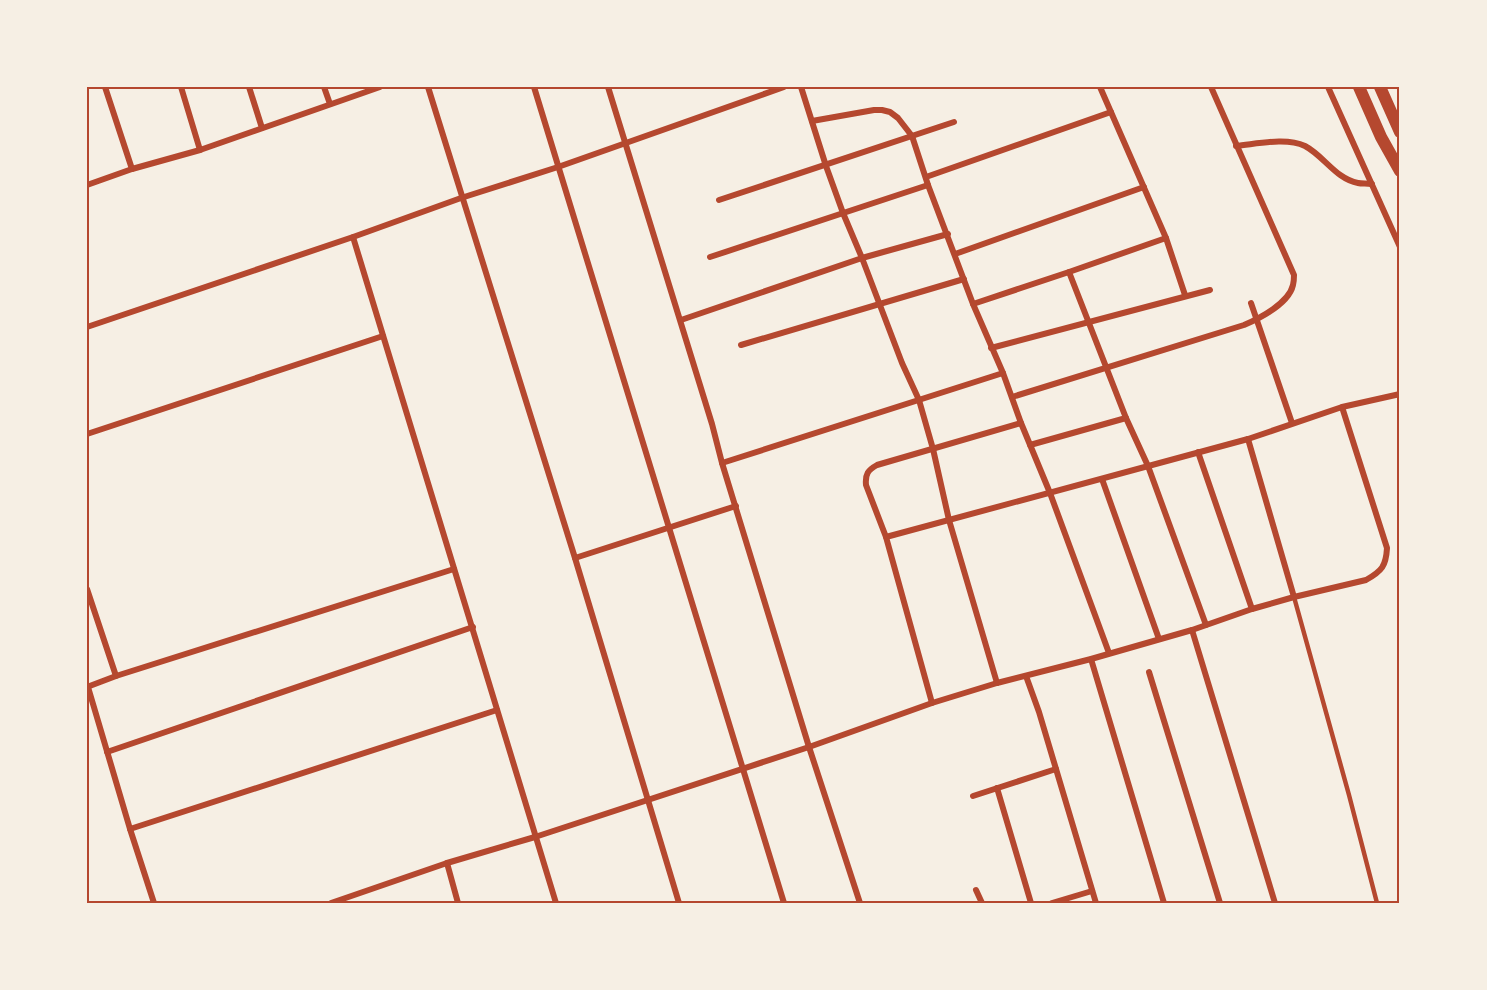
<svg xmlns="http://www.w3.org/2000/svg" width="1487" height="990" font-family="Ubuntu,sans-serif">
<style>
.lines{fill:none;stroke-linecap:round;stroke-linejoin:round}
.service{stroke:#b5482f;stroke-width:4.5}
.minor{stroke:#b5482f;stroke-width:6}
.secondary{stroke:#b5482f;stroke-width:12}
.neatline{fill:none;stroke:#b5482f;stroke-width:2}
</style>
<rect width="100%" height="100%" fill="#f6efe4"/>
<g class="lines">
<!-- service -->
<polyline class="service" points="1294,597 1349,795 1377,903"/>
<!-- minor -->
<g class="minor">
<polyline points="105,87 132,169"/>
<polyline points="181,87 200,150"/>
<polyline points="249,87 262,128"/>
<polyline points="324,87 330,104"/>
<polyline points="428,87 575,558 679,903"/>
<polyline points="534,87 784,903"/>
<polyline points="608,87 712,424 722,463 809,747 860,903"/>
<polyline points="801,87 826,166 843,213 862,258 902,363 919,400 933,449 949,520 997,683"/>
<polyline points="1100,87 1166,238 1185,295"/>
<polyline points="1328,87 1400,247"/>
<polyline points="812,121 874,110 882,110 890,112 898,118 912,136 928,185 973,304 1003,373 1021,423 1050,493 1109,653"/>
<path d="M1236,146c21,-2 50,-9 69,0 19,10 31,33 53,37 4,1 9,0 14,1"/>
<polyline points="926,177 1111,112"/>
<polyline points="87,185 132,169 200,150 380,87"/>
<polyline points="719,200 954,122"/>
<polyline points="353,237 556,903"/>
<polyline points="955,254 1144,187"/>
<polyline points="710,257 928,185"/>
<polyline points="1069,272 1126,418 1148,466 1206,625"/>
<polyline points="1251,303 1292,423"/>
<polyline points="973,304 1069,272 1166,238"/>
<polyline points="681,320 862,258 948,234"/>
<polyline points="87,327 353,237 461,198 558,167 784,87"/>
<polyline points="741,345 964,279"/>
<polyline points="991,348 1210,290"/>
<path d="M1012,397l232,-72c16,-7 45,-22 49,-40 1,-4 1,-7 1,-10l-83,-188"/>
<polyline points="87,434 383,336"/>
<polyline points="1248,439 1294,597"/>
<polyline points="1030,445 1126,418"/>
<polyline points="1198,452 1252,609"/>
<polyline points="722,463 1003,373"/>
<polyline points="1102,479 1159,639"/>
<polyline points="886,537 1248,439 1342,407 1400,394"/>
<polyline points="575,558 736,506"/>
<polyline points="87,589 116,676"/>
<polyline points="1192,630 1275,903"/>
<polyline points="1091,659 1164,903"/>
<polyline points="1149,672 1220,903"/>
<polyline points="1026,676 1039,712 1096,903"/>
<polyline points="87,687 116,676 454,569"/>
<polyline points="88,687 130,829 154,903"/>
<path d="M932,703l-46,-166 -20,-52c-1,-11 2,-15 11,-20l144,-42"/>
<polyline points="107,752 473,627"/>
<polyline points="997,788 1031,903"/>
<polyline points="973,796 1056,769"/>
<polyline points="130,829 497,710"/>
<polyline points="447,863 458,903"/>
<polyline points="976,890 982,903"/>
<path d="M331,903l116,-40 88,-26 274,-90 123,-44 65,-20 94,-24 101,-29 60,-21 42,-12 72,-17c16,-9 20,-14 21,-32l-45,-141"/>
<polyline points="1052,903 1092,891"/>
</g>
<!-- secondary -->
<g class="secondary">
<polyline points="1359,87 1381,137 1400,171"/>
<polyline points="1380,87 1400,132"/>
</g>
</g>
<!-- border -->
<rect width="1487" height="990" fill="none" stroke="#f6efe4" stroke-width="177"/>
<rect x="88" y="88" width="1310" height="814" class="neatline"/>
</svg>
